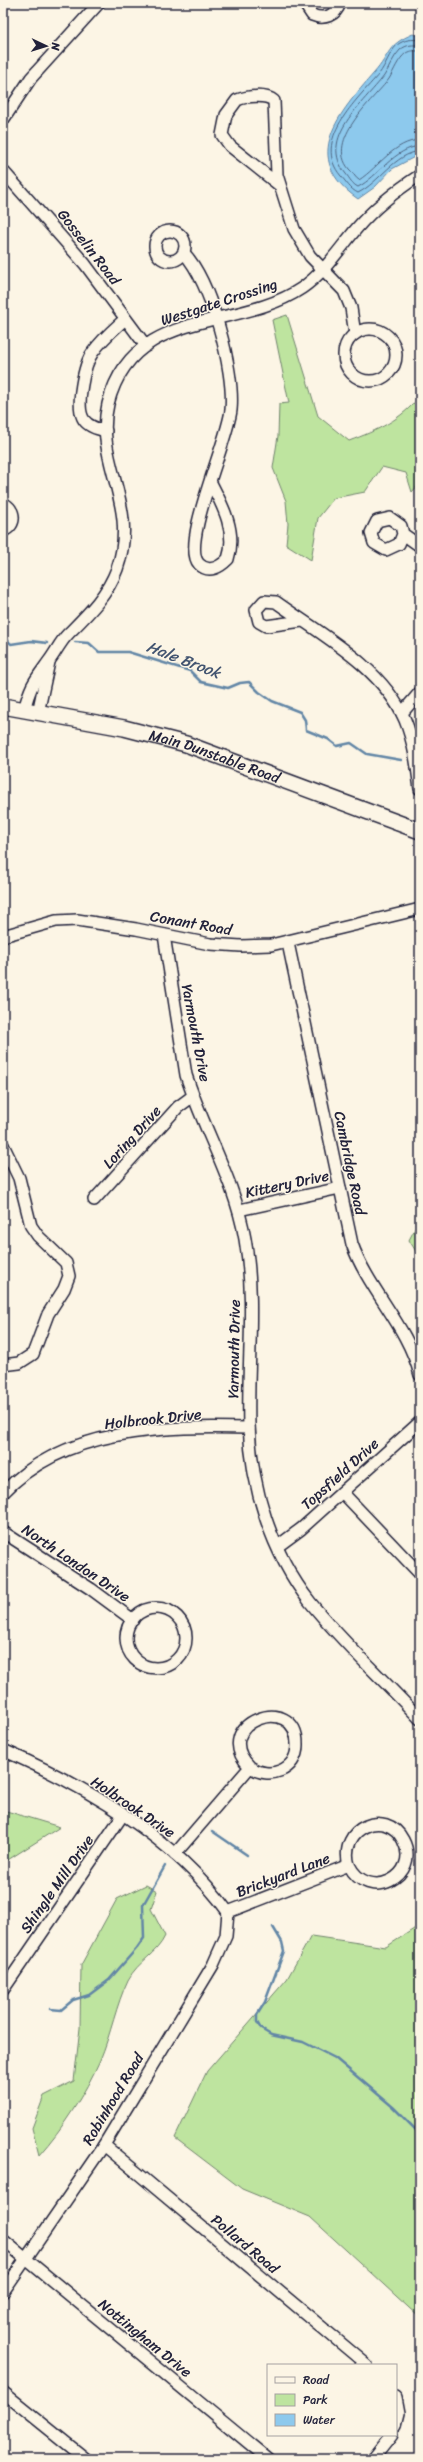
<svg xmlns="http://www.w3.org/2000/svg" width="423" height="2462" font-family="Sriracha,sans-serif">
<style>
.green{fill:#bee49f;stroke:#70836d}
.water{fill:#8dc9ed;stroke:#6286a6}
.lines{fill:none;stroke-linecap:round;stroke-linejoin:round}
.shore{stroke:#4d6582;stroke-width:1}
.stream{stroke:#6286a6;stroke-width:2.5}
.minor-casing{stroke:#22223b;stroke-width:14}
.major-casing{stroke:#22223b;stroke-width:18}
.minor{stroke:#fcf5e5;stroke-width:11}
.major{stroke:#fcf5e5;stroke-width:15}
.labels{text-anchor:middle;stroke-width:3;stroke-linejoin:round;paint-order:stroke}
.street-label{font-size:15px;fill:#22223b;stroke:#fcf5e5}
.water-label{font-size:16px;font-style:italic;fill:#425470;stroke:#fcf5e5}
</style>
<rect width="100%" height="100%" fill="#fcf5e5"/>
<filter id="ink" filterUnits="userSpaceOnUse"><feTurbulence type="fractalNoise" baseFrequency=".025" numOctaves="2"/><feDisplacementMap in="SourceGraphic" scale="8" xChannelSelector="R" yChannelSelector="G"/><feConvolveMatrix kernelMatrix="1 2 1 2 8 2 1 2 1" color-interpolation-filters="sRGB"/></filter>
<g filter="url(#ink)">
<!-- green -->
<g class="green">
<path d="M287,315l31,101 31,25c29,-11 52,-21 71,-45v87l-8,9 -6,-19 -24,-6 -17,25 -31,6 -16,20 -7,42 -25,-16 2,-20 -2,-23 -13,-33 5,-32 1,-32 10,-1 -17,-83z"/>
<polygon points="420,1219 420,1258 409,1240"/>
<polygon points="3,1810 60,1827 3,1863"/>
<path d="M146,1885l11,6 -6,18 14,27c-8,18 -27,25 -37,44 -12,25 -17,54 -28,80 -15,34 -37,68 -61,95l-7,-27 12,-32 30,-15 6,-53 1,-63 36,-66z"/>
<polygon points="420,1925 420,2318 310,2217 242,2189 175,2138 207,2071 287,1979 311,1936 386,1947"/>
</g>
<!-- water -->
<path class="water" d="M413,34l7,3v117l-28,15 -17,18 -17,12c-59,-41 -19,-86 16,-126 17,-19 12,-28 39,-39z"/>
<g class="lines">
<!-- shore -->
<g class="shore">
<path d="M420,40c-8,-1 -15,-1 -23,5 -8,8 -11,20 -18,29 -22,26 -68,67 -38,102 6,7 9,13 17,17 22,-11 36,-39 62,-42"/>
<path d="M420,45c-7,0 -13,-1 -20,5 -7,7 -10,17 -16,26 -20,27 -67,62 -38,98 4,5 6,10 12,13 20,-10 36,-39 62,-41"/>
<path d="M420,51c-6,0 -9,-1 -14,2 -8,6 -12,18 -17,26 -16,21 -64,61 -40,90 4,3 6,9 10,11 20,-13 35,-39 61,-40"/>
</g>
<!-- stream -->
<g class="stream">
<polyline points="3,635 11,644 31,641 47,643"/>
<polyline points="75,642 89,643 99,652 128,652 190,671 201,682 228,688 240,683 249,682 259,692 272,701 300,712 305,720 306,730 328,739 337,746 351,743 367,754 401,760"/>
<polyline points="212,1831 247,1855"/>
<polyline points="273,1927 282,1942 284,1951 265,2002 257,2015 257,2022 261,2029 271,2035 303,2042 335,2058 393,2107 420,2134"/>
<polyline points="50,2009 61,2010 73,2000 89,1995 109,1980 137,1948 144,1938 143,1905 165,1866"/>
</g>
<!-- minor casing -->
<g class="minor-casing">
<g id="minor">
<path d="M304,3l8,12c12,5 24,1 28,-12"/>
<polyline points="3,120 31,78 99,3"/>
<polyline points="3,171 85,264 146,346"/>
<path d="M279,185l-49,-39 -8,-11 4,-20 11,-15c10,-4 29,-6 37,1l3,74 17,54 16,27 34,35 7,17 4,26"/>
<circle cx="170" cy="246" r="15"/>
<path d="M184,253c27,29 51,117 47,157 -3,31 -51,134 -32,154 10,10 21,3 29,-5 9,-27 -5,-53 -17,-76"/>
<circle cx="370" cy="355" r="26"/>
<path d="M106,431c-8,-2 -17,-4 -22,-11 -9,-13 0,-56 9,-68 9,-13 21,-23 32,-33"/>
<path d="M3,503c13,6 14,23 0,28"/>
<polyline points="403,534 399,544 386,550 374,543 371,533 377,521 390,518 401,526 403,534 420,546"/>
<path d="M302,621l-36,5 -7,-4 -3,-12 8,-9 12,1c46,33 106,65 129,118 9,22 12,46 15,69"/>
<path d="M24,710c7,-26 10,-28 25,-49 7,-9 11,-19 19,-27 20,-20 39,-38 49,-65 23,-65 -23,-107 -9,-165 25,-99 129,-72 194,-116 22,-15 38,-40 55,-60 18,-21 40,-38 63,-53"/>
<polyline points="38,713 49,662"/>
<polyline points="402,713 420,692"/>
<path d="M164,935l22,140c18,56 49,106 59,164 11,62 2,124 4,186 2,62 22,127 61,177 33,41 74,78 110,117"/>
<polyline points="3,936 56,921 77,920 136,929 210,944 241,946 271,945 420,909"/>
<path d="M288,943l64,301c17,47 56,82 68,131"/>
<polyline points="3,1145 19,1178 31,1226 38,1236 66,1263 69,1276 64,1289 48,1314 33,1354 19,1363 3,1365"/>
<polyline points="94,1200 178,1107 193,1096"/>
<polyline points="239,1210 340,1188"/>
<polyline points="342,1492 420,1574"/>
<path d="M3,1493c61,-66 163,-67 246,-65"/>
<polyline points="3,1532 91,1589 133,1620"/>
<polyline points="278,1546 301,1529 420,1422"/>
<circle cx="156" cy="1638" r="30"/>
<path d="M3,1750c84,37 171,87 225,162"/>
<path d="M175,1854l75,-87c19,13 47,4 47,-22 1,-55 -90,-21 -47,22"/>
<path d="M228,1912l121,-47c19,39 73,11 54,-25 -17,-33 -65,-12 -54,25"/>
<polyline points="3,1990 122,1816"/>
<polyline points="104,2145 367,2365"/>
<polyline points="3,2240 268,2459"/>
<polyline points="3,2292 104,2145 213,1965 226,1936 228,1912"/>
<polyline points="3,2392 86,2459"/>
<polyline points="396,2397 399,2413 396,2425"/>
<polyline points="373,2459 392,2435"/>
</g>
</g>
<!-- major casing -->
<g class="major-casing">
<g id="major">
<path id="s1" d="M3,706l121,22 62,16 234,87"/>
</g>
</g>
<!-- minor -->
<use href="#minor" class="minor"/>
<!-- major -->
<use href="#major" class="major"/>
</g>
</g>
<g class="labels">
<!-- street labels -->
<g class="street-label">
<text transform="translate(89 247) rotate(52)" y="5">Gosselin Road</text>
<text transform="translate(219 302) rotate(-18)" y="5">Westgate Crossing</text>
<text dy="5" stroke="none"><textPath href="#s1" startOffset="218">Main Dunstable Road</textPath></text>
<text transform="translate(191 923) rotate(10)" y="5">Conant Road</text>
<text transform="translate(196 1033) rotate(79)" y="5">Yarmouth Drive</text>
<text transform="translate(132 1137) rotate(-48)" y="5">Loring Drive</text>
<text transform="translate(350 1163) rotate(78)" y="5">Cambridge Road</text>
<text transform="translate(287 1184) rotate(-12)" y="5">Kittery Drive</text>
<text transform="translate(234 1349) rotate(-89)" y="5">Yarmouth Drive</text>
<text transform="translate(153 1419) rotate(-6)" y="5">Holbrook Drive</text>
<text transform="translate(340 1474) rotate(-42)" y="5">Topsfield Drive</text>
<text transform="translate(76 1563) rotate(34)" y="5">North London Drive</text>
<text transform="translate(133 1807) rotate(34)" y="5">Holbrook Drive</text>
<text transform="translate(283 1875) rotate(-21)" y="5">Brickyard Lane</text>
<text transform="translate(57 1884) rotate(-55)" y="5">Shingle Mill Drive</text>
<text transform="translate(113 2099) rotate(-59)" y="5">Robinhood Road</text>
<text transform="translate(245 2244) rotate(40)" y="5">Pollard Road</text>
<text transform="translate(145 2338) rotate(39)" y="5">Nottingham Drive</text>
</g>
<!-- water labels -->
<g class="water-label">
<text transform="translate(184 659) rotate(21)" y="6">Hale Brook</text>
</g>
</g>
<!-- margin -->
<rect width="423" height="2462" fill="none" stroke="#fcf5e5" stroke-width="16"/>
<rect x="8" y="8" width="407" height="2446" fill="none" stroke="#22223b" stroke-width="1.5" filter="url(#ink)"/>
<!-- legend -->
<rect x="267" y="2364" width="130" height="72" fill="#fcf5e5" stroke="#a5a1a1"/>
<rect x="275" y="2377" width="20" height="6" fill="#fcf5e5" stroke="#a5a1a1"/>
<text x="303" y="2384" font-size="12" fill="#22223b">Road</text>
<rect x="275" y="2394" width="20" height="12" fill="#bee49f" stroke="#a5a1a1"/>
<text x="303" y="2404" font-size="12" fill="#22223b">Park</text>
<rect x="275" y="2414" width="20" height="12" fill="#8dc9ed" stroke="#a5a1a1"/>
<text x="303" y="2424" font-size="12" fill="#22223b">Water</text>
<!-- north arrow -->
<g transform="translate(46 46) rotate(94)" stroke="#fcf5e5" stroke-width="3" paint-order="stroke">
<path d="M0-3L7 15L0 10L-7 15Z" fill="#22223b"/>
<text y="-6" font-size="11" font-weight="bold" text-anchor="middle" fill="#22223b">N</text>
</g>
</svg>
